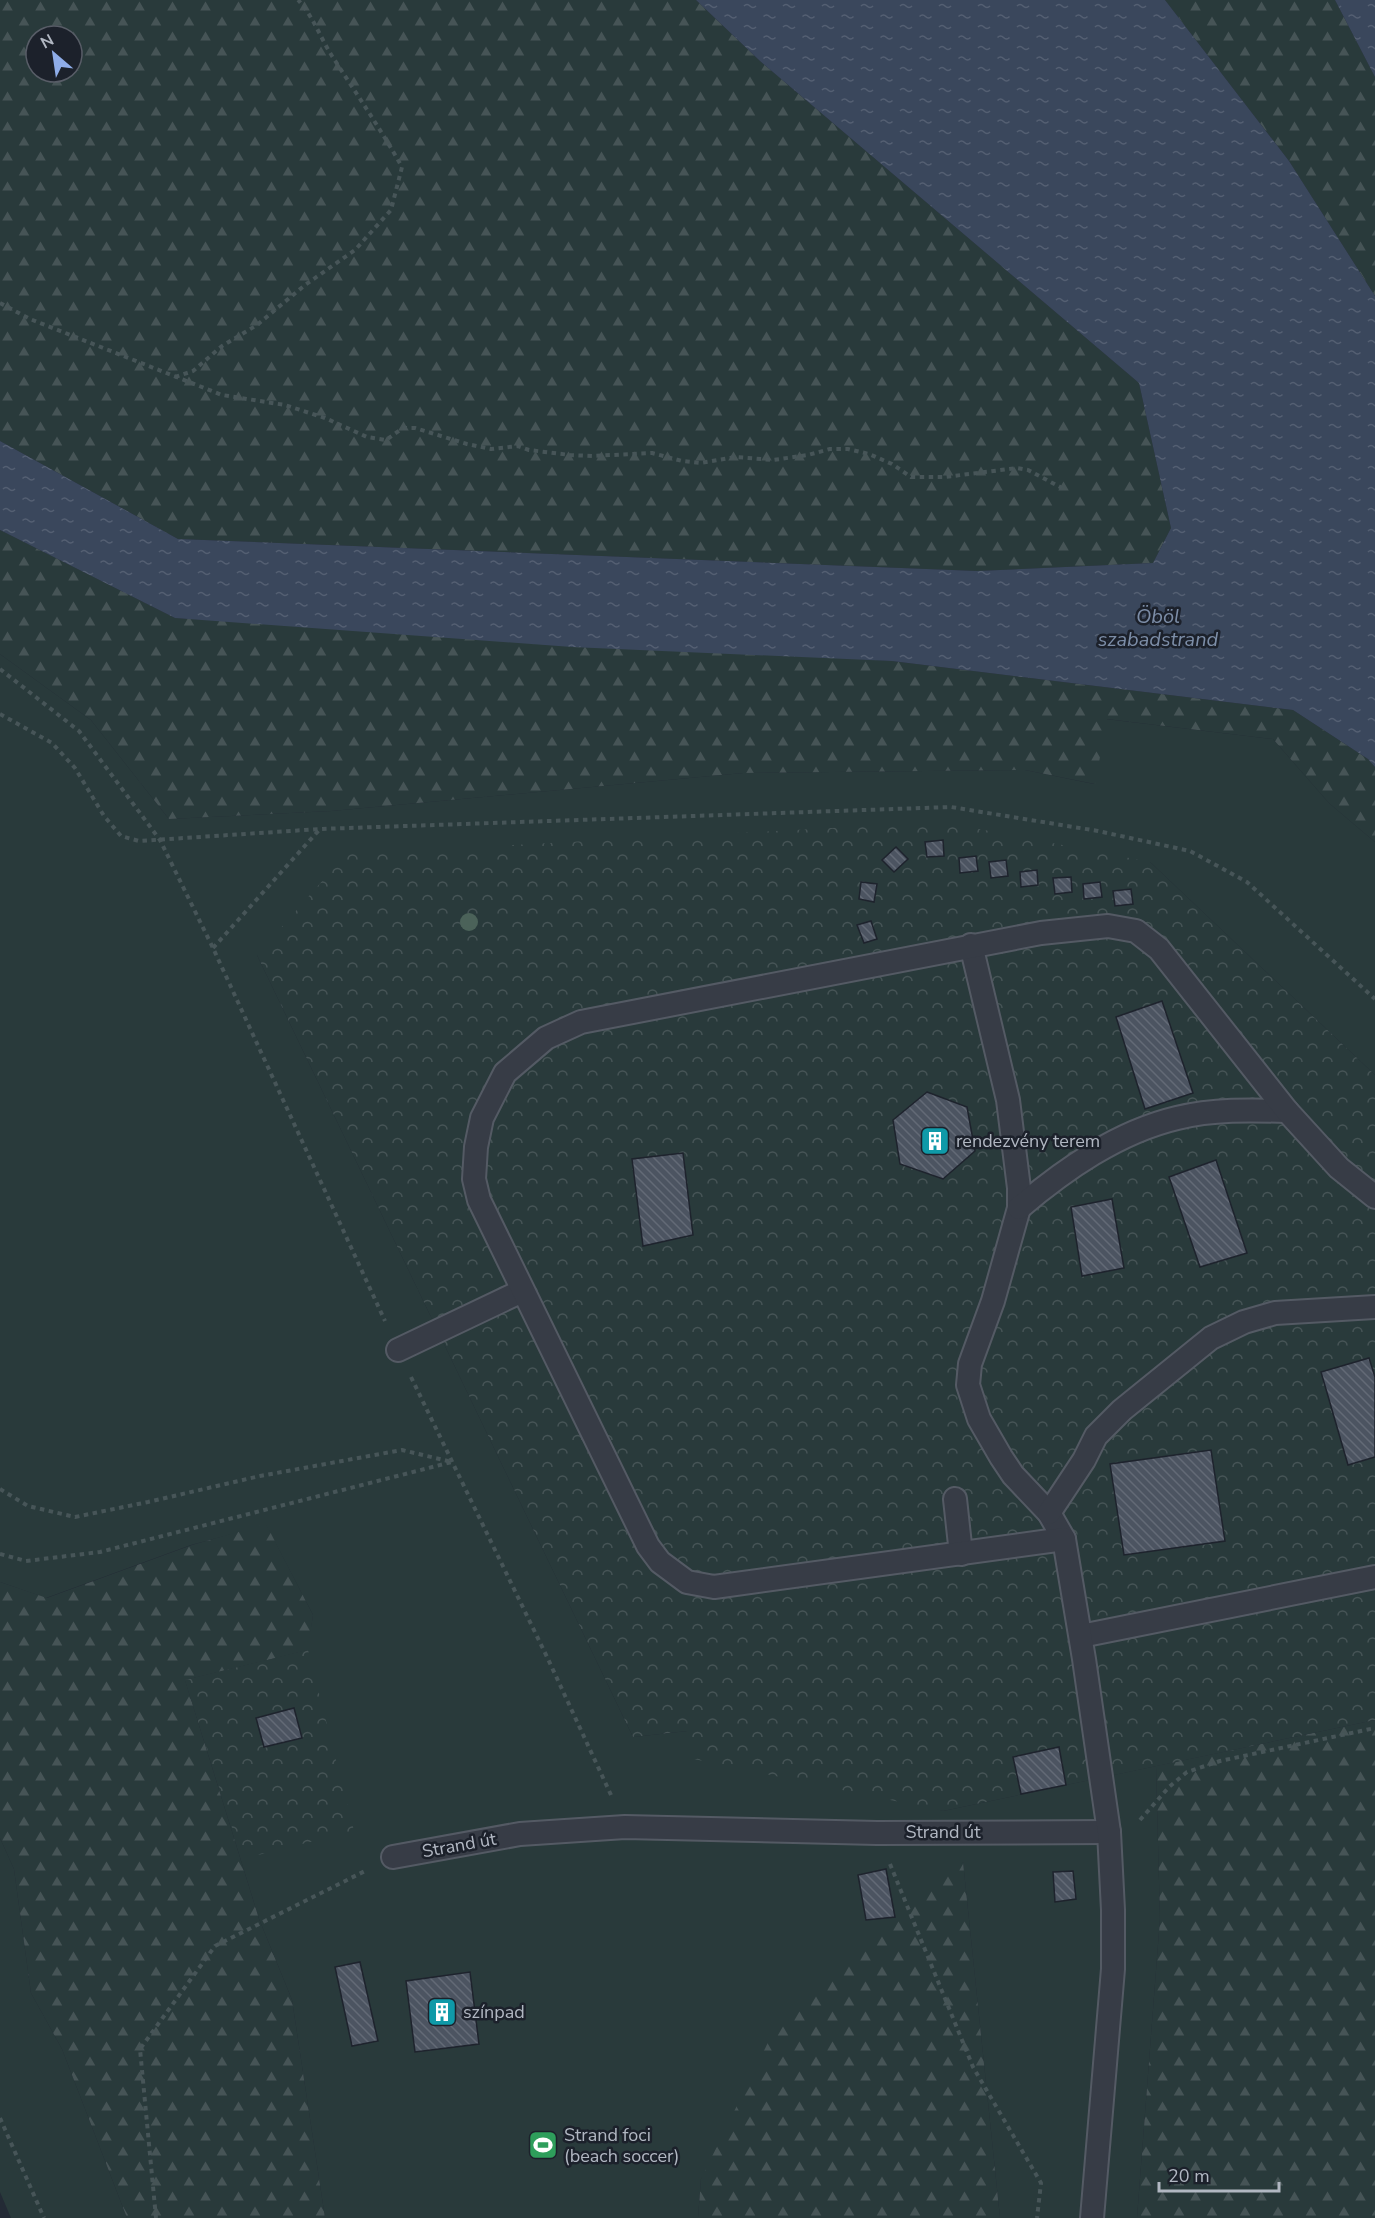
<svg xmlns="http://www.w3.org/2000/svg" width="1375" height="2218" font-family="'Nunito Sans',sans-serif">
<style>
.grass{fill:#293a3b}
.forest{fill:url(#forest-firs);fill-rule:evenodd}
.park{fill:url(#park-crowns)}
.water{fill:url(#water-ripples)}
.building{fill:url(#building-back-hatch);stroke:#1e232d;stroke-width:1.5}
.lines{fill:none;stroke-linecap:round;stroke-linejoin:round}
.lane-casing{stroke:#545a64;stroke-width:26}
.path{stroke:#475558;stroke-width:4;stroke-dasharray:4.5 4.5;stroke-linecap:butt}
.lane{stroke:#373c46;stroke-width:22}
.tree{fill:#4b6259}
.labels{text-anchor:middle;stroke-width:5;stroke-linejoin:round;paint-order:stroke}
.poi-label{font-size:18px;fill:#b1b7c2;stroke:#1c212b;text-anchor:start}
.street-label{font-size:18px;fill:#b1b7c2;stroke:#1c212b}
.water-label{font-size:20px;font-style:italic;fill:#7c8da7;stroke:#1c212b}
</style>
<defs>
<pattern id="forest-firs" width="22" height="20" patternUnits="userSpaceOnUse" patternTransform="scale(1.5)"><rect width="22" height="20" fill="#293a3b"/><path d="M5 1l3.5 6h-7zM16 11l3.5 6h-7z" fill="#465456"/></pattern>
<pattern id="park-crowns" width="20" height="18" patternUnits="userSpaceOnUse" patternTransform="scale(1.5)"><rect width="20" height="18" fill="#293a3b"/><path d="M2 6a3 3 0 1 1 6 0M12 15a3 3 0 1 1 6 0" fill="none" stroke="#465456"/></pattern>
<pattern id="water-ripples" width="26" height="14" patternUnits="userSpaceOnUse" patternTransform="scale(1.5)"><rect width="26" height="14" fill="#3a475c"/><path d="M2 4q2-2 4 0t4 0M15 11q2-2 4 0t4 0" fill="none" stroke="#545f72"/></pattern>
<pattern id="building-back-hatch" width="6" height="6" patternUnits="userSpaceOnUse" patternTransform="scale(1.5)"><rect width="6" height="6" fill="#4c5461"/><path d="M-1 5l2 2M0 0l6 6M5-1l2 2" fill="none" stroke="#636a76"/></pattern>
</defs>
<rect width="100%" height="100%" fill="#232a35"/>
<!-- grass -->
<g class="grass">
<polygon points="0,654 91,720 169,819 331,811 743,773 1025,770 1094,784 1106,719 1273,739 1329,803 1375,842 1375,1075 1150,862 257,955 633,1737 687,1731 943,1811 1156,1766 1160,1919 1137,2218 1000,2218 963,1862 701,2179 698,2218 325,2218 292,2000 259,1919 185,1680 307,1650 313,1615 266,1525 191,1545 46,1598 0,1582"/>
<polygon points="0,1838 14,1869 31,1993 62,2049 127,2218 11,2218 0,2192"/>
</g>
<!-- forest -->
<g class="forest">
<path d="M0,0h696l64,61 379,322 32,145 -18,35 -176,8 -799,-32 -178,-98zM36,36h36v36h-36z"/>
<polygon points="1165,0 1335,0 1375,77 1375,296 1289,161"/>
<polygon points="0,530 175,618 892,661 1293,710 1368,759 1375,767 1375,842 1329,803 1273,739 1107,719 1095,784 1025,770 743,773 331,811 169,819 91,720 0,654"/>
<polygon points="266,1524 313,1615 308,1650 185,1680 259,1919 292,2000 325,2218 127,2218 62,2049 31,1993 14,1869 0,1838 0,1582 47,1598 192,1545"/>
<polygon points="1375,1720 1375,2218 1137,2218 1160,1919 1156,1766"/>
<polygon points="963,1862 1000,2218 698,2218 701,2179 780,2018"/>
</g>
<!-- park -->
<g class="park">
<polygon points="943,822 1150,862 1375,1075 1375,1720 943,1811 689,1758 687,1731 633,1737 257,955 346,854"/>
<polygon points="308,1650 354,1831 242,1859 185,1680"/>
</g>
<!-- water -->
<g class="water">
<polygon points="696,0 1165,0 1289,161 1375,296 1375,767 1368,759 1293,710 892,661 572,647 175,618 0,530 0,441 178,539 977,571 1153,563 1171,528 1139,383 760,61"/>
<polygon points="1335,0 1375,0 1375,77"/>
</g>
<!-- building -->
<g class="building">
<polygon points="943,840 944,856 927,857 925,842"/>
<polygon points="896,847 908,859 894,872 882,860"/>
<polygon points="976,856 978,871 960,873 959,858"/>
<polygon points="1006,860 1008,876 991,878 989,862"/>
<polygon points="1037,870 1038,885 1021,887 1020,872"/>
<polygon points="1071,877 1072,892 1055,894 1053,878"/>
<polygon points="861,882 877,884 874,902 859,899"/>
<polygon points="1100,882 1102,897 1084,899 1083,884"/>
<polygon points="1131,889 1133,904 1115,906 1113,891"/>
<polygon points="871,921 877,939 864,943 857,925"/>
<polygon points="1162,1001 1193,1093 1145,1109 1116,1017"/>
<polygon points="927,1092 967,1107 975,1151 943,1179 900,1164 893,1120"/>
<polygon points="683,1153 693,1235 643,1246 632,1159"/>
<polygon points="1216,1160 1247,1253 1200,1267 1169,1177"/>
<polygon points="1112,1199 1124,1268 1082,1276 1071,1207"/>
<polygon points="1369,1358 1375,1377 1375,1457 1348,1465 1321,1372"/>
<polygon points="1211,1450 1225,1541 1124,1555 1110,1464"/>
<polygon points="294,1708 302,1738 264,1747 256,1718"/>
<polygon points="1059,1747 1066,1785 1021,1794 1013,1757"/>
<polygon points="886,1869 895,1917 866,1920 858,1875"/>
<polygon points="1073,1871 1076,1899 1055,1902 1053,1872"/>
<polygon points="360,1962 378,2041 352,2046 335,1967"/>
<polygon points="470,1972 479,2044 415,2052 406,1981"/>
</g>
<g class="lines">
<!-- lane casing -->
<g class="lane-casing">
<g id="lane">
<polyline points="971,945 1008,1100 1019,1188 1019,1208 993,1301 970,1364 968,1385 979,1419 1001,1457 1013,1475 1049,1513 1064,1539"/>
<path d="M1019,1208c46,-39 99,-76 158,-90 36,-9 73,-8 110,-7"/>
<polyline points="398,1350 522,1291"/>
<polyline points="955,1499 961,1554"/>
<polyline points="1049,1513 1084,1460 1096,1436 1122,1410 1211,1338 1244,1322 1275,1313 1375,1307"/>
<polyline points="1081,1636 1375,1577"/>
<polyline points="393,1857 520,1834 625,1827 877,1833 1109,1832"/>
<polyline points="1092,2218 1113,1969 1113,1910 1109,1832 1084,1659 1064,1539 714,1587 687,1582 660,1562 648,1546 479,1200 474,1179 476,1147 482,1118 505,1073 546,1038 581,1022 1041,933 1108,926 1136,931 1159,949 1287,1111 1339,1168 1375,1197"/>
</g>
</g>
<!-- path -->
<g class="path">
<polyline points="0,303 30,319 222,395 285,405 325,418 367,437 386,440 403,428 415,428 467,444 491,449 518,446 529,450 570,455 592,456 652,453 682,461 700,463 736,457 773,460 808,455 830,449 848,449 869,454 892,464 911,477 945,477 1017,468 1028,470 1062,488"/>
<path d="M175,377l18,-6 29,-25 35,-21 48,-40 50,-35 36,-40 11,-43c-22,-39 -46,-74 -70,-111 -12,-19 -19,-40 -34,-56"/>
<polyline points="0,669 79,731 160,840 213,948 385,1321"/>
<polyline points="0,714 52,743 75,768 104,816 121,836 139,841 320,829 951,807 1098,831 1190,851 1247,882 1375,999"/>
<polyline points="213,948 320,829"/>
<polyline points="411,1377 548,1659 611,1795"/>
<polyline points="0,1489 28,1506 75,1517 148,1502 260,1476 402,1450 452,1462"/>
<polyline points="0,1554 26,1561 100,1552 452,1462"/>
<polyline points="1140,1820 1169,1787 1187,1772 1220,1761 1375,1728"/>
<polyline points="890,1864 973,2067 1041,2183 1037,2218"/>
<polyline points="0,2118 44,2218"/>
<polyline points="156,2218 140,2049 215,1946 365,1871"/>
</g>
<!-- lane -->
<use href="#lane" class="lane"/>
</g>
<!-- trees -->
<circle class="tree" cx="469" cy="922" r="9"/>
<!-- icons -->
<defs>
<g id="building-square" transform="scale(1.5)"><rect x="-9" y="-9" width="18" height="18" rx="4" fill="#0f9aa8" stroke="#1c212b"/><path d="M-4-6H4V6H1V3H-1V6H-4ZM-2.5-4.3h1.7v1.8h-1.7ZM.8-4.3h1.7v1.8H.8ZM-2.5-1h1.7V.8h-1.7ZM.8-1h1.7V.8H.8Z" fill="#fff"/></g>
<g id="stadium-square" transform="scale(1.5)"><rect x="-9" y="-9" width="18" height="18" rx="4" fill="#2e9e5b" stroke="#1c212b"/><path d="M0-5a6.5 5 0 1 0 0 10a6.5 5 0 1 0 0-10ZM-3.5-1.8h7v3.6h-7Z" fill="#fff"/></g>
</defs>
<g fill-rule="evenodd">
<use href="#building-square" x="935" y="1141"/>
<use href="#building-square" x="442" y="2012"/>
<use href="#stadium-square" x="543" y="2145"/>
</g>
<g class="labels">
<!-- poi labels -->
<g class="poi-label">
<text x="956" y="1147">rendezvény terem</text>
<text x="463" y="2018">színpad</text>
<text x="564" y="2141">Strand foci<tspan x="564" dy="21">(beach soccer)</tspan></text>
</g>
<!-- street labels -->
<g class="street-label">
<text x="943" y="1838">Strand út</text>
<text transform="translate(459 1845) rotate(-10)" y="6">Strand út</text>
</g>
<!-- water labels -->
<g class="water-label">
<text x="1158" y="623">Öböl<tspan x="1158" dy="23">szabadstrand</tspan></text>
</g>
</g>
<!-- north arrow -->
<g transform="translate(54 54) rotate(331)"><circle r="28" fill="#1c212b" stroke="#585d67" stroke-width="1.5"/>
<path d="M0-4.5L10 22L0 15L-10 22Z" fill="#8fade9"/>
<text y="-9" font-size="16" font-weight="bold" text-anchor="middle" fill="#b1b7c2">N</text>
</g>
<!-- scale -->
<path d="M1159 2182v9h120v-9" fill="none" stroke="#b1b7c2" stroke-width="3"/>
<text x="1168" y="2182" font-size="18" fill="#b1b7c2" stroke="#1c212b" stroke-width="4.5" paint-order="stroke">20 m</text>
</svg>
